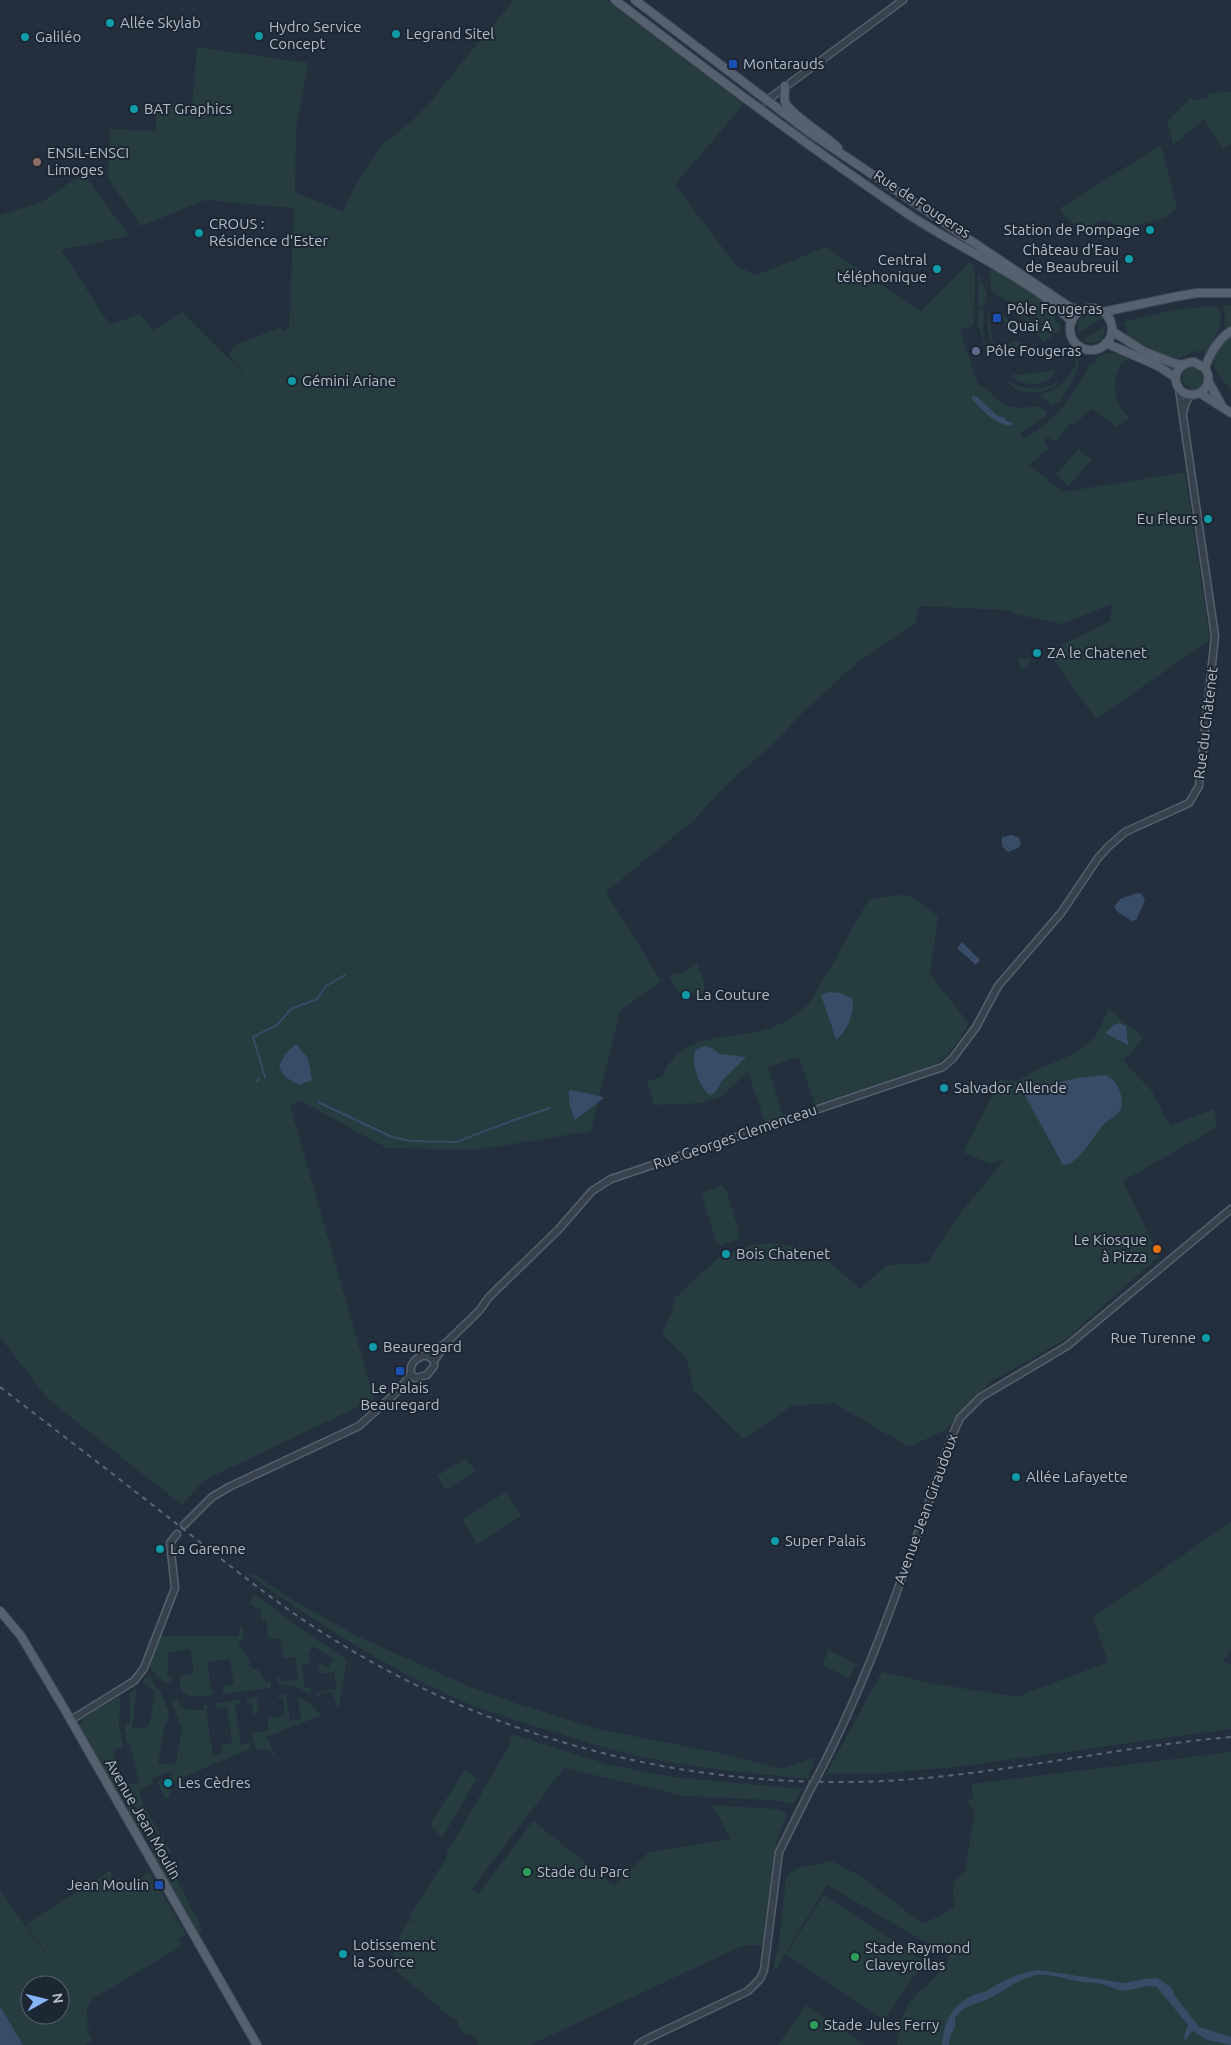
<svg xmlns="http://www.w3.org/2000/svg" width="1231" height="2045" font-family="Ubuntu,sans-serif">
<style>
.green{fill:#263c3f;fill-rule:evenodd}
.water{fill:#394c67}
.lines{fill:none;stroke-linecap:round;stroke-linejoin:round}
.stream{stroke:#394c67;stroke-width:2}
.minor-casing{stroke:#565f6c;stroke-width:9}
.major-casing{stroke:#414a57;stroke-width:10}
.minor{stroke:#38414e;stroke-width:6}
.major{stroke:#56606e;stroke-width:8}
.rail{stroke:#5a6575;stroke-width:2;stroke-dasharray:5 5;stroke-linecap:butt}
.minor-bridge-casing{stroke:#565f6c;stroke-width:9;stroke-linecap:butt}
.minor-bridge{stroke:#38414e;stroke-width:6}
.culture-dot{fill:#0f9aa8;stroke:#1d2633;stroke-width:2}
.transit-dot{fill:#1a4fb4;stroke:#1d2633;stroke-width:2}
.education-dot{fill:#8d6e63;stroke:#1d2633;stroke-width:2}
.service-dot{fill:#5c6f8a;stroke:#1d2633;stroke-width:2}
.food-dot{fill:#e8710a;stroke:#1d2633;stroke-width:2}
.leisure-dot{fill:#2e9e5b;stroke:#1d2633;stroke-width:2}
.labels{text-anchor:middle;stroke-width:4;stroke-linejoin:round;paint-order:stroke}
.poi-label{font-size:15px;fill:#b4bcc9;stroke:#1d2633;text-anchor:start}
.street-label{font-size:15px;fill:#b4bcc9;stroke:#1d2633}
</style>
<rect width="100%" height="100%" fill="#242f3e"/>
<!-- green -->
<g class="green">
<path d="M514,0h92l138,104 -69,81 62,82 20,8 69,-28 94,64 51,-50 4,13 -1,50 -14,6 18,54c11,4 16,15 25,20 12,6 24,3 36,2l8,6 -2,5 -25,17 4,5c35,-21 48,-41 67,-77l3,1c7,-14 23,-12 35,-4 -3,2 -7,5 -9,8 -9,14 -6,40 9,49l-1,3 -12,8 -24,-18 -17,14 -5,1 -12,16 -3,1 -7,-4 -4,3 4,9 -19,16 34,27 122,-20 25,168 -114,79 -48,-67 62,-31 2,-17 -50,20 -47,-10 -10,-4 -86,-4 -4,18 -57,38 -55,50 -27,29 -54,48 -29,32 -87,71 55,89 -41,30 -29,120 -115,19 -89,-2 -86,-47 -11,4 84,294 -171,82 -21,24 -134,-106 -48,-62v-1122l42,-13 41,-29 46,63 -68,14 49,75 30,-11 12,17 31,-19 59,60 1,-1 -9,-8 -5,-10 6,-8 46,-18 3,5 5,-4 5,-120 -89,-8 -64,26 -33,-47 2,-50 46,2v-30l36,5 5,-59 111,16 -12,65 -1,64 48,20 11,-24 28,-43 31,-25 18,-19 44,-55zM977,397l21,19 7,2 2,3 5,2 -16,-2 -25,-23z"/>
<polygon points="1231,92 1231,144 1223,149 1204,119 1173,145 1167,122 1192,97 1193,100 1206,99 1210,93"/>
<polygon points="1161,145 1177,208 1167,217 1128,228 1104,220 1095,223 1085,233 1064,216 1060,208"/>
<polygon points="989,265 1031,291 1055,314 1055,321 1060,324 1061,330 1056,334 1034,316 994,293 991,290"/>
<polygon points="978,274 987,293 984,308 978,307"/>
<path d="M1223,305h8v23l-3,3 -3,-1c-1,-8 1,-16 -2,-25z"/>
<path d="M1215,306c15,10 -3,34 -7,46l-12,-1 -19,8 -19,-6 -30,-17 -4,-14 48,-12z"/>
<polygon points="978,309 984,310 983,331 986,347 978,325"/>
<polygon points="1016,311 1037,323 1052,336 1044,342"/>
<polygon points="988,312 989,312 993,348 988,331"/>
<polygon points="1002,313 1019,331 1017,333 1014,333 1003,320"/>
<path d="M1092,314l10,5 -24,14c-2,-11 3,-18 14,-19z"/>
<path d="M1105,326c1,14 -11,21 -23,14z"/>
<path d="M1231,336v54c-19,-23 -27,-32 0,-54z"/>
<polygon points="1014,341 1021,343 1024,347 1004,349 1009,344"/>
<path d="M1077,359l2,3 -6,17 -14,24 -7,2 -14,-11c20,-3 34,-16 39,-35z"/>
<circle cx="1193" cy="378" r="11"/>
<path d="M1055,371c-6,16 -33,17 -44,4z"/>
<path d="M1010,382c15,9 32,9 47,0l1,2c-14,10 -36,13 -49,0z"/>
<polygon points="1079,449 1092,460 1068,486 1056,474"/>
<polygon points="1017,657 1031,659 1031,661 1022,671"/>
<path d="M898,895l12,1 28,20 -8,58 39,50c-10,15 -18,30 -33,41l-121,40 -16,-48 -31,10 15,49 -18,6 -17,-50 -26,24 -20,7 -48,2 -7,-24 15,-4c24,-54 78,-32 120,-54 9,-5 22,-14 28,-21 7,-10 10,-21 18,-30l41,-73z"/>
<polygon points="697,963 704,981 704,992 699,996 697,992 682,998 669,976 683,972"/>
<polygon points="1109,1009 1144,1038 1123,1061 1152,1091 1170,1126 1214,1109 1217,1127 1123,1181 1159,1256 1066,1339 990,1382 945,1430 909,1447 834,1403 791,1406 744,1439 693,1390 687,1358 662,1334 672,1312 675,1298 719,1257 752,1245 772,1243 817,1251 860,1289 887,1265 928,1263 958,1216 1004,1160 990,1164 963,1152 1000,1080 1018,1081 1034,1071 1065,1058 1083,1047 1095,1038"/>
<polygon points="721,1185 726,1189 740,1235 737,1240 721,1245 717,1243 702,1197 704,1192"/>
<polygon points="466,1458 475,1471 446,1490 437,1476"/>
<polygon points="506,1492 521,1516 477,1544 462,1520"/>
<polygon points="1231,1522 1231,1650 1222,1662 1231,1664 1231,1729 956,1767 882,1773 826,1774 882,1672 935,1684 1017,1697 1108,1662 1093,1617"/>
<path d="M245,1572l12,4 34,23 64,36 113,51 47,17 83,26 122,24 62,16 33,-12 -7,22c-54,-6 -109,-10 -161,-21 -37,-8 -73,-20 -110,-31 -28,-9 -58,-18 -85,-30 -73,-34 -141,-78 -207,-125z"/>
<path d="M255,1594l42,32 50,34 -8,46 -2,1 -5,-15 -12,2 -1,4h-1l-2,-5 21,-4 -3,-17 -14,2 -2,-12 10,6 5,-9 -18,-12 -4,1 -3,5 2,10 -8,2 3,23 5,-1 1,6 -2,1c-3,-2 -7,-5 -11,-7 -9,-3 -18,2 -22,-9h4l2,4 16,-3 -3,-22 -11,1 -4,-20 -11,1 -3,-19h-5v-10l-12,-7z"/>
<path d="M242,1623l2,14 -6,6 13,18 -2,3 5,6 2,-2 11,15 3,-3 1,4 -2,4 -45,6 -2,-3 2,-5 10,-2 -4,-25 -23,3 4,26 3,4 -3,3c-17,4 -36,3 -30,-20l13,-2 -4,-24 -22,4 1,15 -2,1v7l4,-1 2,5 -6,3 -4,-1 -12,-12 -1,-6 11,-28h77z"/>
<polygon points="829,1650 856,1664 849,1679 822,1664"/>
<path d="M145,1677h4l4,4 4,9h3l9,23 -1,7 -4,7 -6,36 18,2 6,-37 -11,-27 1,-2 6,1 3,7 9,3h15l-1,-5h5l-3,4 7,47 9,-2 -1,-9 11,-2 -5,-36 -12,1 1,-5 24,-3v3l-5,2 6,40 9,-3 2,6 -73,31 -8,7 -2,12h-4l-8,-16 15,-7 -1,-4 -19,8 1,4 -14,8 4,14 28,47 -3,2c-10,-18 -23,-49 -46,-53l-42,-75 2,-7 38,-23 -1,35 2,1 2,15 -10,3 10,36 16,-4 -9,-38 -4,-2 -1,-18 5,-1v-27l-2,-2 6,-5 3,1 -5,37 12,2 6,-5 5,-33 -12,-8z"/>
<polygon points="286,1694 290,1721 301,1720 298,1697 309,1702 322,1715 266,1737 277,1759 270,1751 255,1748 252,1733 268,1730 268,1718 285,1716 283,1698 278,1698 278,1695"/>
<polygon points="257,1697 259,1713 253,1714 252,1703 247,1703 246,1699"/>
<path d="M512,1734l98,31 63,12 129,12 -9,15 -21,-4 -87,-4 -121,-28 -93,122 8,3 54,-72 81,64 35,-33 82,-13 -19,-34 66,4 9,5 -12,33 -10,98 -23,1 -212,99h-52l-1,-5 -6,-6 -5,1 -9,-9 1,-5 -4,-3 -1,1 -57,-48c-9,-13 6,-40 13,-52l16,12 -16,-14 38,-60v-5l60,-102z"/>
<path d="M1231,1752v293h-334c0,-15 5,-32 14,-44 13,-18 29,-22 38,-45l-122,-71 -51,84 -3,-2 6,-24 7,-65 9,-9 36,-8 29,15 63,48 31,-16 -1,-25 12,-12 10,-60 -10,-12h8l-1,-15z"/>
<polygon points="465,1770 477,1779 442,1838 430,1824"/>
<path d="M125,1806l8,2 19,23 49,96 1,3 -4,3 -44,-75c-3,-18 -7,-18 -17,-31 -4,-7 -8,-14 -12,-21z"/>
<path d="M111,1870l1,11 7,-2 5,8 26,-15 36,63 -7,4 3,7 -90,53c-6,9 -8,17 -2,27l-4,3 7,11 -8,5h-62l-23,-39v-115l61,83 -35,-50zM30,1985h30v30h-30z"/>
<polygon points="824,1895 924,1961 884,2020 786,1954"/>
<polygon points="806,2005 864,2045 778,2045"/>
</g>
<!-- water -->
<g class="water">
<path d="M973,396l4,1 21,19 7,2 2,3 6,2 -2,3c-16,-2 -27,-14 -37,-25l-3,-3z"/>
<polygon points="1012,835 1019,838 1021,844 1018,848 1008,852 1002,846 1002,837"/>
<polygon points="1137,893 1142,894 1145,901 1136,920 1132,921 1119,913 1114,907 1120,899"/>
<polygon points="962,942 980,960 976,965 957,948"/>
<path d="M829,992l11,1 12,5c4,12 -5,35 -16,41l-15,-44z"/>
<polygon points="1119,1023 1126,1026 1128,1045 1105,1033 1114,1025"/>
<polygon points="296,1044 308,1058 312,1080 299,1085 285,1077 279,1066 285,1054"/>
<path d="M704,1046l8,2 7,6 27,3 -24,24 -7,12 -5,2c-10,-6 -21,-35 -14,-45z"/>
<path d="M1106,1075c12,6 18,21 15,33 -2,8 -12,11 -17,16 -10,10 -25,41 -41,41l-42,-77 26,-3 30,-7z"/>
<path d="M572,1090l31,7 1,1 -29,22c-4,-8 -7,-20 -6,-29z"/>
<path d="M1039,1970l85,13 20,-4 13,-1 14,9 4,9 24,31 32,10v8l-23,-5 -16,-9 -6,9 -3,-1 5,-14 -31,-38c-12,-4 -25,5 -38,3 -6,-1 -12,-5 -18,-6 -6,-2 -13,-1 -19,-2 -14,-2 -31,-9 -46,-7 -17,4 -33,16 -48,24 -13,6 -24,6 -33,19v9l-5,9 -1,9h-7c2,-23 9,-40 32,-50 4,-2 10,-2 14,-5 16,-9 32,-18 51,-20z"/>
<polygon points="0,2006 23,2045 0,2045"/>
</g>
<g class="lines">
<!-- stream -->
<g class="stream">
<polyline points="265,1077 253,1037 277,1025 291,1009 317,999 326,986 345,975"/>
<polyline points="257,1081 259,1079"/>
<polyline points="318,1102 392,1137 411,1141 456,1142 517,1119 550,1108"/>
</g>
<!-- minor casing -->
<g class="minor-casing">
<g id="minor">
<polyline points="766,101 903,0"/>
<polyline points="1183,413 1186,402 1191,395"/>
<path d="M422,1356h7l5,5v5l-7,9 -12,3 -4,-4c-2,-9 4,-15 11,-18z"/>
<polyline points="427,1356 447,1342 479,1311 489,1297 558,1230 592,1191 611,1179 943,1067 953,1058 976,1027 998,986 1061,913 1098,858 1108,847 1125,832 1189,803 1199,786 1215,636 1179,389"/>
<polyline points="434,1361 445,1345"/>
<polyline points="184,1525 212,1497 229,1487 359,1426 398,1391 411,1374"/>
<polyline points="71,1720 134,1681 144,1668 175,1588 170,1543 177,1534"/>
<path d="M817,1777c57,-108 94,-226 135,-341l8,-18 21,-21 86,-51 164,-137"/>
<polyline points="638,2045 645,2040 748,1991 760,1979 764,1970 779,1852 810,1790"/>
</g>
</g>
<!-- major casing -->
<g class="major-casing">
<g id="major">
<path d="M615,0c96,73 192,146 293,214 42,28 88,49 130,78 12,8 22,20 34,29"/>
<polyline points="635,0 809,132 1071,308 1082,310"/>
<path d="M785,86c0,5 -1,11 0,16 4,12 42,34 53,46"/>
<circle cx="1091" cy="329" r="21"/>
<polyline points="1103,312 1174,297 1197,293 1231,293"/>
<polyline points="1112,331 1145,352 1173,363 1183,365"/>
<polyline points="1106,343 1158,366 1175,377"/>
<path d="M1205,368c5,-15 12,-28 26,-37"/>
<polyline points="1208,381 1221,404"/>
<path d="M1200,393c9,-6 11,-15 5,-25l-11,-6c-29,1 -21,41 6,31l31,20"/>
<polyline points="0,1611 21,1636 65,1710 257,2045"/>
</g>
</g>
<!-- minor -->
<use href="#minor" class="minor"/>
<!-- major -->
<use href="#major" class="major"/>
<!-- rail -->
<path class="rail" d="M0,1387c62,48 125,96 187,145 46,36 91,73 141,104 155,98 338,148 520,146 129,-1 255,-34 383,-45"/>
<!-- minor-bridge casing -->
<g class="minor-bridge-casing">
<polyline id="minor-bridge" points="810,1790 817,1777"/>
</g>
<!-- minor-bridge -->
<use href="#minor-bridge" class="minor-bridge"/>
</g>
<!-- markers -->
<g class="culture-dot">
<circle cx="110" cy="23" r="5"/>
<circle cx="396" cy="34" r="5"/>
<circle cx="259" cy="36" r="5"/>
<circle cx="25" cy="37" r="5"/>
<circle cx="134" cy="109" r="5"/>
<circle cx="1150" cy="230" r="5"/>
<circle cx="199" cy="233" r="5"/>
<circle cx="1129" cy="259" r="5"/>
<circle cx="937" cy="269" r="5"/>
<circle cx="292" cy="381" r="5"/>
<circle cx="1208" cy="519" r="5"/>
<circle cx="1037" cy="653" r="5"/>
<circle cx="686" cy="995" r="5"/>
<circle cx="944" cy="1088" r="5"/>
<circle cx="726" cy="1254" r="5"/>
<circle cx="1206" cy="1338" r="5"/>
<circle cx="373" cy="1347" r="5"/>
<circle cx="1016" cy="1477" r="5"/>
<circle cx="775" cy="1541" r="5"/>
<circle cx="160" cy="1549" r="5"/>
<circle cx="168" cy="1783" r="5"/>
<circle cx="343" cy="1954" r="5"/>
</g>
<g class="transit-dot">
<rect x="728" y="59" width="10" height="10" rx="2.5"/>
<rect x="992" y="313" width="10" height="10" rx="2.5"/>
<rect x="395" y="1366" width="10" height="10" rx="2.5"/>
<rect x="154" y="1880" width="10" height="10" rx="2.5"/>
</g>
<circle class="education-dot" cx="37" cy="162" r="5"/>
<circle class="service-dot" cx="976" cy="351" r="5"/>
<circle class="food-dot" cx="1157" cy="1249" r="5"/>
<g class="leisure-dot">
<circle cx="527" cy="1872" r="5"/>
<circle cx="855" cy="1957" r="5"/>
<circle cx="814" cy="2025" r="5"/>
</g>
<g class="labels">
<!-- poi labels -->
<g class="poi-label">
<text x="120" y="28">Allée Skylab</text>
<text x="269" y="32">Hydro Service<tspan x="269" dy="17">Concept</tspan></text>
<text x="406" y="39">Legrand Sitel</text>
<text x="35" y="42">Galiléo</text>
<text x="743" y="69">Montarauds</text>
<text x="144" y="114">BAT Graphics</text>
<text x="47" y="158">ENSIL-ENSCI<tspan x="47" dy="17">Limoges</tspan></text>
<text x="209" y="229">CROUS :<tspan x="209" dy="17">Résidence d'Ester</tspan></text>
<text x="1140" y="235" text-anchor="end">Station de Pompage</text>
<text x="1119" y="255" text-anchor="end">Château d'Eau<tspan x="1119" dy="17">de Beaubreuil</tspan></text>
<text x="927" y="265" text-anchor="end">Central<tspan x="927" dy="17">téléphonique</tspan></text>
<text x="1007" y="314">Pôle Fougeras<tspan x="1007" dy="17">Quai A</tspan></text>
<text x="986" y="356">Pôle Fougeras</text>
<text x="302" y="386">Gémini Ariane</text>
<text x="1198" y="524" text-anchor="end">Eu Fleurs</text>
<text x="1047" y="658">ZA le Chatenet</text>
<text x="696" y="1000">La Couture</text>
<text x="954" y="1093">Salvador Allende</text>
<text x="1147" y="1245" text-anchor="end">Le Kiosque<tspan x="1147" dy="17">à Pizza</tspan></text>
<text x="736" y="1259">Bois Chatenet</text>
<text x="1196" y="1343" text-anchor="end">Rue Turenne</text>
<text x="383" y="1352">Beauregard</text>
<text x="400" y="1393" text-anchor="middle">Le Palais<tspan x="400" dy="17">Beauregard</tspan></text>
<text x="1026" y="1482">Allée Lafayette</text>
<text x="785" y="1546">Super Palais</text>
<text x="170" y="1554">La Garenne</text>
<text x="178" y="1788">Les Cèdres</text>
<text x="537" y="1877">Stade du Parc</text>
<text x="149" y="1890" text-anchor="end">Jean Moulin</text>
<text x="353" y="1950">Lotissement<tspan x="353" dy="17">la Source</tspan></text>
<text x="865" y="1953">Stade Raymond<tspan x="865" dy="17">Claveyrollas</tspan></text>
<text x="824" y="2030">Stade Jules Ferry</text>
</g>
<!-- street labels -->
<g class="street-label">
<text transform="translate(922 204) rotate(33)" y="5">Rue de Fougeras</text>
<text transform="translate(1206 723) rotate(-83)" y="5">Rue du Châtenet</text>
<text transform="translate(735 1137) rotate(-19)" y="5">Rue Georges Clemenceau</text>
<text transform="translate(926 1509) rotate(-70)" y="5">Avenue Jean Giraudoux</text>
<text transform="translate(143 1819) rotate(60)" y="5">Avenue Jean Moulin</text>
</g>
</g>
<!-- north arrow -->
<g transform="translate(45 2000) rotate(82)"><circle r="24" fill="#1d2633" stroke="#59626f"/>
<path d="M0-4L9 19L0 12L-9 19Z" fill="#8ab4f8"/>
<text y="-8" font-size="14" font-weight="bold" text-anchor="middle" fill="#b4bcc9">N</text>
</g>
</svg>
